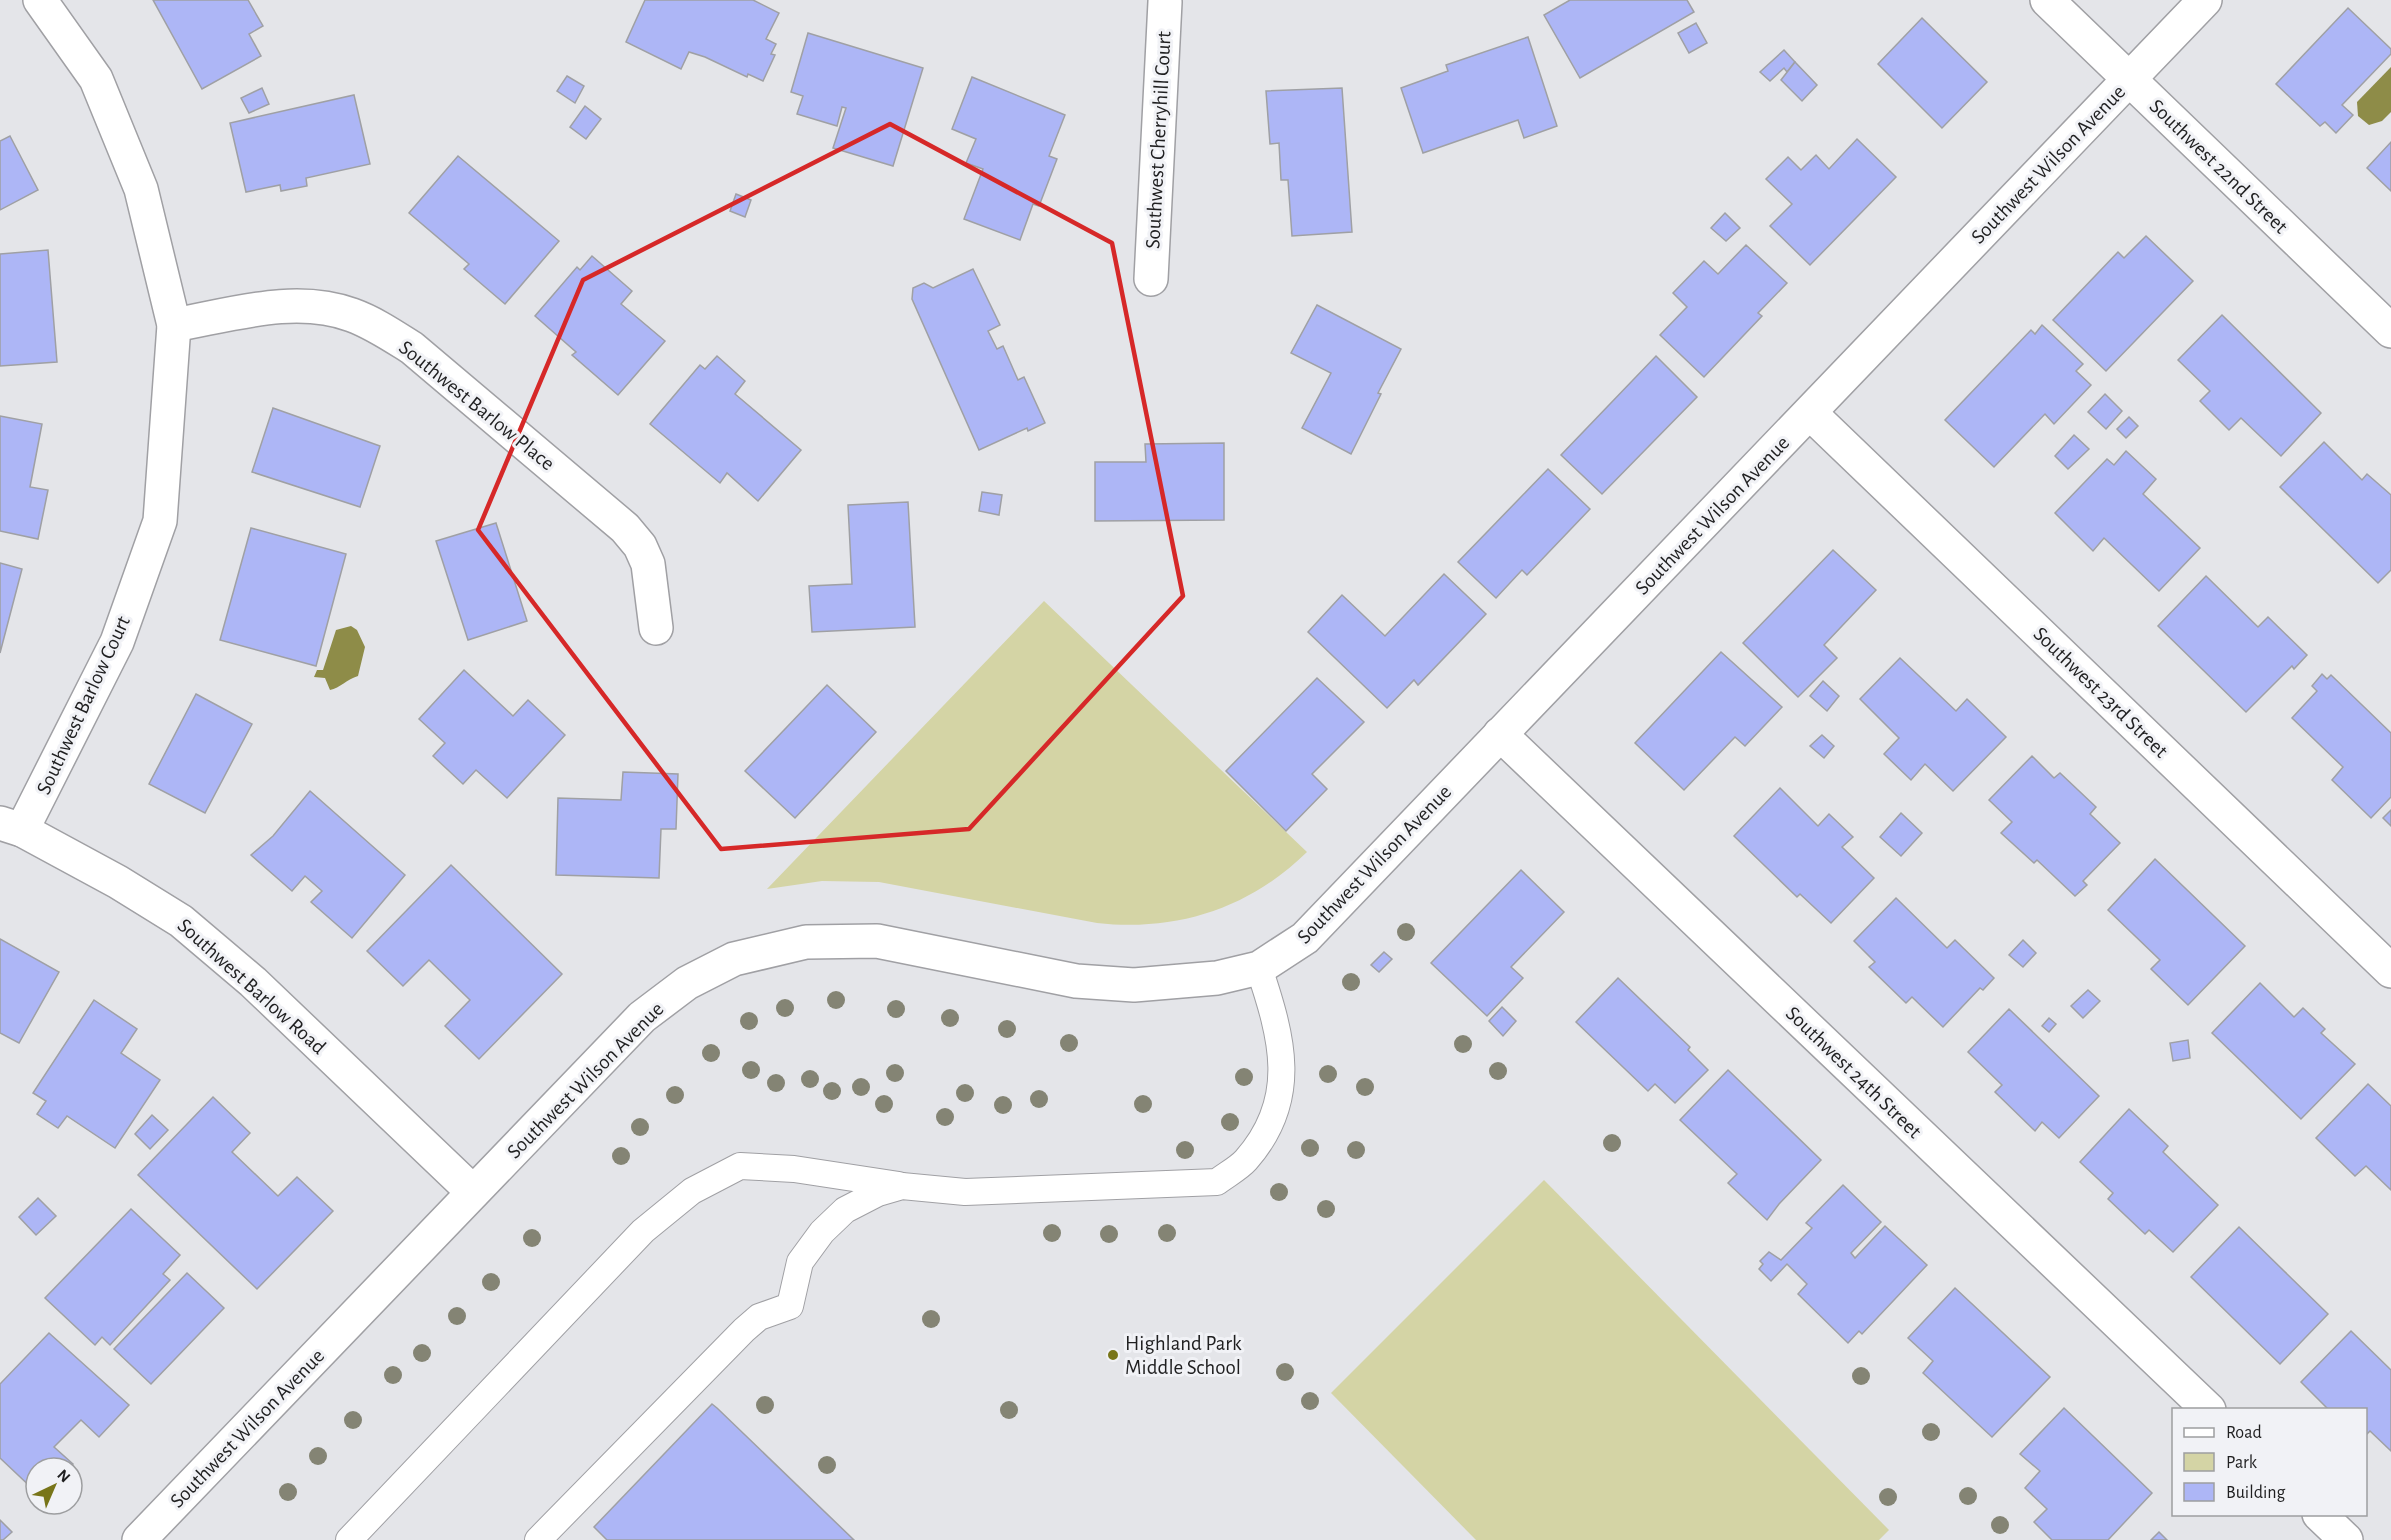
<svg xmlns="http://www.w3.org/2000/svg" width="2391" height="1540" font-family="'Alegreya Sans',sans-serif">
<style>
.green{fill:#d4d4a5}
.water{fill:#8e8c48}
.building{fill:#adb6f6;stroke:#9fa0a4;stroke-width:1.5}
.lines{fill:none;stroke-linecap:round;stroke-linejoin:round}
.lane-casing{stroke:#a0a0a4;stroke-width:28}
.street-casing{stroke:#a0a0a4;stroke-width:36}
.secondary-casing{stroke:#a0a0a4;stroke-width:36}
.lane{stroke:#fff;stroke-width:26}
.street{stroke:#fff;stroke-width:33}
.secondary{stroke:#fff;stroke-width:33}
.tree{fill:#848474}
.marked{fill:none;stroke:#d62828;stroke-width:4.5;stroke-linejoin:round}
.poi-dot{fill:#787519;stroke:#f1f2f6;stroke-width:2}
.labels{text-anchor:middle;stroke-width:6;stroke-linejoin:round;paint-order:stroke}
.street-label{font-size:21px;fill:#1f1f20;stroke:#f1f2f6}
.poi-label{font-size:21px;fill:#1f1f20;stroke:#f1f2f6;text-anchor:start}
</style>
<rect width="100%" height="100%" fill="#e4e5e9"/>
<!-- green -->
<g class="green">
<path d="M1044,601l263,251c-57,56 -130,80 -210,71l-218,-41 -57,-1 -55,8z"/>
<polygon points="1544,1180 1889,1530 1879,1540 1476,1540 1331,1393"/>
</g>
<!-- water -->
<g class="water">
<polygon points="2391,67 2391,112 2382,121 2369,125 2358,116 2357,102"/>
<path d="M351,626l6,4 8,17 -7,29c-11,3 -18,12 -28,14l-5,-12 -11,-1 3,-7h6l13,-40z"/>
</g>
<!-- building -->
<g class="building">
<polygon points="153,0 248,0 263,26 249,34 261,56 202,89"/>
<polygon points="645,0 753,0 779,13 766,39 776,44 771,54 775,55 763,81 748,74 747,77 705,57 689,52 681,69 626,42"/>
<polygon points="1570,0 1687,0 1694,12 1580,78 1544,15"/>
<polygon points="2348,8 2391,49 2391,54 2342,105 2353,115 2336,133 2325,122 2320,126 2276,84"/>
<polygon points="1922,18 1987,82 1942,128 1878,64"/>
<polygon points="1696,23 1707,43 1689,53 1678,33"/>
<polygon points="808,33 923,68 893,166 833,148 846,108 842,107 837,126 797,114 803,96 791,92"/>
<polygon points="1528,37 1557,126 1524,138 1518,120 1423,153 1401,88 1448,71 1446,65"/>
<polygon points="1784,50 1795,62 1787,72 1784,68 1770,81 1760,72"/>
<polygon points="1795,62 1817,85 1802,101 1781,80"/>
<polygon points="567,76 584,86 575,103 557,91"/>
<polygon points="972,77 1065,115 1049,156 1057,159 1039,206 1033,204 1020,240 964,219 983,169 966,163 976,139 952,129"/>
<polygon points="262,88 269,104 249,113 241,98"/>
<polygon points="1342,88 1352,232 1292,236 1288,180 1281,180 1279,143 1270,144 1266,91"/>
<polygon points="354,95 370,164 306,178 307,186 281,191 280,185 246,192 230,123"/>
<polygon points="585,106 601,119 586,139 570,127"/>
<polygon points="10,136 38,190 0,210 0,141"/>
<polygon points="1857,139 1896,177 1810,265 1770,226 1792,204 1766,179 1788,157 1801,170 1816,155 1829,169"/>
<polygon points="2391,142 2391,191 2367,168"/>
<polygon points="458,156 559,241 505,304 464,269 469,264 409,213"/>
<polygon points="736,194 751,200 745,217 730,211"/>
<polygon points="1725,213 1740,228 1726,241 1711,228"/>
<polygon points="2146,236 2193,281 2106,371 2053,320 2118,252 2124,258"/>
<polygon points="1746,245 1787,283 1758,313 1762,316 1704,377 1660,335 1687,307 1673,293 1704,261 1718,274"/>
<polygon points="48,250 57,362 0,366 0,254"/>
<polygon points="592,256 632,291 621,304 665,341 618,395 572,355 576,352 535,316 577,267 580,270"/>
<polygon points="973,269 1000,325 988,331 997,349 1003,346 1018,380 1024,377 1045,423 1028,431 1027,428 979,450 912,299 913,288 924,283 933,288"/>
<polygon points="1317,305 1401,349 1378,393 1381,394 1351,454 1302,428 1331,373 1291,353"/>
<polygon points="2222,315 2321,413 2281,456 2241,418 2229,430 2200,401 2210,391 2178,360"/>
<polygon points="2042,325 2083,364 2076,371 2091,385 2054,424 2045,414 1994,467 1945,420 2031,330 2035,334"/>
<polygon points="717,356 745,381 735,394 801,450 758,501 727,473 720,483 650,424 700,365 705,369"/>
<polygon points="1656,356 1697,397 1602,494 1561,455"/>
<polygon points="2105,394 2122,411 2106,429 2088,412"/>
<polygon points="273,408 380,446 360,507 252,472"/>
<polygon points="0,416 42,424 30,487 48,490 38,539 0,531"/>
<polygon points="2129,417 2138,426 2126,438 2117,429"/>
<polygon points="2074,435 2089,449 2068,469 2055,456"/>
<polygon points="2324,442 2362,480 2367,474 2391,495 2391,570 2378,583 2280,487"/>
<polygon points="1224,443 1224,520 1095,521 1095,462 1146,462 1145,444"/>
<polygon points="2126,451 2156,479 2143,494 2200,548 2159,591 2104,538 2093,551 2055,513 2107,459 2114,465"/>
<polygon points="1548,469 1590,509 1527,575 1522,570 1496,598 1458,562"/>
<polygon points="982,492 1002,495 999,515 979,511"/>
<polygon points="908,502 915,627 812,632 809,586 852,584 848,505"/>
<polygon points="496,523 527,621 468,640 436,541"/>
<polygon points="251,528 346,554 316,666 220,640"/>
<polygon points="1833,550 1876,590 1824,645 1837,658 1798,697 1743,643"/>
<polygon points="0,563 22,569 0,653"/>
<polygon points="1444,574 1486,614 1418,685 1414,680 1387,708 1308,632 1342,595 1385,636"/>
<polygon points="2206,576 2258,627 2268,617 2307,655 2294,669 2292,666 2246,712 2158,626"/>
<polygon points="1721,652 1782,707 1745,746 1735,737 1684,790 1635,743"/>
<polygon points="1900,658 1956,711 1967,699 2006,737 1953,791 1925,764 1911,780 1884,754 1899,738 1860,699"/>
<polygon points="464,670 513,716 528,700 565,735 507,798 476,770 463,784 433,756 445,743 419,719"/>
<polygon points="2322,674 2327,679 2331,675 2391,733 2391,797 2371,818 2332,780 2343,767 2292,718 2317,691 2312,686"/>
<polygon points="1317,678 1364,722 1312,774 1327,789 1286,831 1226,771"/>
<polygon points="1823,681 1839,696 1827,711 1810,696"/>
<polygon points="827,685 876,732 795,818 745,771"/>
<polygon points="196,694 252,724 205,813 149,784"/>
<polygon points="1822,735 1834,746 1824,758 1810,746"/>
<polygon points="2032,756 2054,778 2060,773 2096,807 2090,814 2120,843 2083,881 2087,885 2075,896 2037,860 2034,863 2001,833 2012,822 1989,800"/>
<polygon points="623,772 678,774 676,829 661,829 659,878 556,875 558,798 621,800"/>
<polygon points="1780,788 1818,826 1829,814 1853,837 1842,847 1874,878 1831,923 1800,894 1797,897 1734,836"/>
<polygon points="310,791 405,875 352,938 311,902 322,891 305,876 292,891 251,855 273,836"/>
<polygon points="2391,810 2391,826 2383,818"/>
<polygon points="1901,813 1922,833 1901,856 1880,837"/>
<polygon points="2155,859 2245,946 2188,1005 2151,969 2160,960 2108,910"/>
<polygon points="451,865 562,974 479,1059 445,1026 470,1000 429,960 403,986 367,951"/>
<polygon points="1521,870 1564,912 1511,967 1523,978 1487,1016 1431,963"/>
<polygon points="1896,898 1947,948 1955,940 1994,978 1983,990 1980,988 1943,1027 1912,997 1906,1003 1869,967 1875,962 1854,941"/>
<polygon points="0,939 59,972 19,1043 0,1033"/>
<polygon points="2023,940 2036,953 2023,967 2009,955"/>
<polygon points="1384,952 1392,959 1379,972 1371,965"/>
<polygon points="1618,978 1690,1047 1688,1050 1708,1070 1675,1103 1655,1084 1648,1091 1576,1022"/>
<polygon points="2260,983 2294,1017 2303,1008 2325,1029 2321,1033 2355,1064 2301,1119 2212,1033"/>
<polygon points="2088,990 2100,1001 2083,1018 2071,1006"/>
<polygon points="94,1000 137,1029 121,1053 160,1080 115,1148 67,1116 58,1128 37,1114 46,1101 33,1093"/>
<polygon points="1502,1007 1516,1021 1503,1036 1489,1021"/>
<polygon points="2009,1009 2099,1096 2059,1138 2042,1122 2035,1131 1995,1092 2002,1085 1968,1052"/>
<polygon points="2049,1018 2056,1024 2049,1032 2042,1026"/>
<polygon points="2188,1040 2190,1058 2173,1061 2170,1043"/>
<polygon points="1728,1070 1821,1160 1779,1204 1767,1220 1728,1183 1737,1174 1680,1120"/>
<polygon points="2368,1084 2391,1106 2391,1190 2366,1166 2355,1176 2316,1138"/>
<polygon points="213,1097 250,1133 232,1152 278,1196 297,1177 333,1211 257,1289 138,1175"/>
<polygon points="2129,1109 2168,1146 2163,1152 2218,1205 2173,1252 2149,1230 2145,1234 2108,1199 2113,1193 2080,1162"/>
<polygon points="152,1115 168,1130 150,1149 135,1134"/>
<polygon points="1843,1185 1881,1222 1851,1253 1855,1258 1885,1226 1927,1265 1862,1334 1859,1331 1848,1343 1798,1294 1807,1284 1787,1264 1771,1281 1759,1269 1763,1264 1760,1261 1769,1252 1781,1260 1812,1228 1806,1223"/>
<polygon points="38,1198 56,1216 36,1235 19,1217"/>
<polygon points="131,1209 180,1255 163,1274 170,1280 110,1345 102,1337 95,1345 45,1298"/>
<polygon points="2239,1227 2328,1314 2280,1364 2191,1277"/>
<polygon points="187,1273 224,1308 151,1384 114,1349"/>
<polygon points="1955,1288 2050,1377 1992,1437 1923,1373 1933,1361 1908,1338"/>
<polygon points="2351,1331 2391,1370 2391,1451 2370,1431 2366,1435 2366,1410 2329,1410 2301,1382"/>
<polygon points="49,1333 129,1405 99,1437 81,1420 54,1447 73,1464 69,1468 36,1468 36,1492 0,1458 0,1384"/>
<polygon points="712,1404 717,1408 854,1540 607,1540 594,1527"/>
<polygon points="2064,1408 2152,1493 2108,1540 2052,1540 2034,1522 2047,1509 2025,1488 2040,1471 2020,1454"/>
<polygon points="0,1520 12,1532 3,1540 0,1540"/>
<polygon points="2159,1532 2167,1540 2151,1540"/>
</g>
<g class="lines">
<!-- lane casing -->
<g class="lane-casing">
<g id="lane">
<polyline points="349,1540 643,1231 692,1191 740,1166 794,1169 899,1185"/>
<path d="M538,1540l206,-210 15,-13 31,-11 10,-44 22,-30 23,-22 33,-17 24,-7 63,6 252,-10c9,-7 22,-14 29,-22 54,-61 36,-123 13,-192"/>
</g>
</g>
<!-- street casing -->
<g class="street-casing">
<g id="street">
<polyline points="2047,0 2391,331"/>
<polyline points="1151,279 1165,2"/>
<path d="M174,325c57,-10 121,-31 178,-10 22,8 41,21 60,33l213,180 15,18 8,18 8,64"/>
<polyline points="1810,413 2391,971"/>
<polyline points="1500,734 2209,1410"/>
<polyline points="0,823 22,830 118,882 181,921 253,982 473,1192"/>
<polyline points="22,830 117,642 160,521 174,325 141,189 96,79 40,0"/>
<polyline points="2319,1514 2346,1540"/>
</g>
</g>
<!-- secondary casing -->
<g class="secondary-casing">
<polyline id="secondary" points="139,1540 642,1017 687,983 734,959 806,942 877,941 1076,981 1134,985 1217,978 1259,968 1305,938 2205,0"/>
</g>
<!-- lane -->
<use href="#lane" class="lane"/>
<!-- street -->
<use href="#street" class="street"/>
<!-- secondary -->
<use href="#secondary" class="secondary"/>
</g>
<!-- trees -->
<g class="tree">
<circle cx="1406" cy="932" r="9"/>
<circle cx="1351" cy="982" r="9"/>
<circle cx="836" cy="1000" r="9"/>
<circle cx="785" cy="1008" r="9"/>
<circle cx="896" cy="1009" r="9"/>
<circle cx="950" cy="1018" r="9"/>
<circle cx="749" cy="1021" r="9"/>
<circle cx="1007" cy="1029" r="9"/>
<circle cx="1069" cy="1043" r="9"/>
<circle cx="1463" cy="1044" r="9"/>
<circle cx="711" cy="1053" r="9"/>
<circle cx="751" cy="1070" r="9"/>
<circle cx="1498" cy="1071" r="9"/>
<circle cx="895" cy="1073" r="9"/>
<circle cx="1328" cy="1074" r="9"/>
<circle cx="1244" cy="1077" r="9"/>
<circle cx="810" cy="1079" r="9"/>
<circle cx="776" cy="1083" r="9"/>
<circle cx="861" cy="1087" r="9"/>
<circle cx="1365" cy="1087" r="9"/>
<circle cx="832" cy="1091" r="9"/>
<circle cx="965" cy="1093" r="9"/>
<circle cx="675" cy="1095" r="9"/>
<circle cx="1039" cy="1099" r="9"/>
<circle cx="884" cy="1104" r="9"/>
<circle cx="1143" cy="1104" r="9"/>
<circle cx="1003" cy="1105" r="9"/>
<circle cx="945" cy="1117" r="9"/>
<circle cx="1230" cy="1122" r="9"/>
<circle cx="640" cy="1127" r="9"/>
<circle cx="1612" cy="1143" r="9"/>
<circle cx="1310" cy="1148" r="9"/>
<circle cx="1185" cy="1150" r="9"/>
<circle cx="1356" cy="1150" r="9"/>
<circle cx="621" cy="1156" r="9"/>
<circle cx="1279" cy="1192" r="9"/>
<circle cx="1326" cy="1209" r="9"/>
<circle cx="1052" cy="1233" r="9"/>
<circle cx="1167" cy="1233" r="9"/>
<circle cx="1109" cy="1234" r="9"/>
<circle cx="532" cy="1238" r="9"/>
<circle cx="491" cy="1282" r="9"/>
<circle cx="457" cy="1316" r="9"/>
<circle cx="931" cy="1319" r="9"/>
<circle cx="422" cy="1353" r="9"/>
<circle cx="1285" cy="1372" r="9"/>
<circle cx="393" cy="1375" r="9"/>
<circle cx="1861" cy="1376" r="9"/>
<circle cx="1310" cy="1401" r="9"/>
<circle cx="765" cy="1405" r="9"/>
<circle cx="1009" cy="1410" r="9"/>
<circle cx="353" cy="1420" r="9"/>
<circle cx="1931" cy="1432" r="9"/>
<circle cx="318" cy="1456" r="9"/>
<circle cx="827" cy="1465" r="9"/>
<circle cx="288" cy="1492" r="9"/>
<circle cx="1968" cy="1496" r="9"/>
<circle cx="1888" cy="1497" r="9"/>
<circle cx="2000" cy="1525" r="9"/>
</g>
<!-- marked area -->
<path class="marked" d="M890,124l222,119 71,353 -214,233 -248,20 -243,-319 105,-250z"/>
<!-- markers -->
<circle class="poi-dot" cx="1113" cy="1355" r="6"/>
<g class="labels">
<!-- street labels -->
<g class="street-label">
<text transform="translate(1158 140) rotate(-87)" y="7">Southwest Cherryhill Court</text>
<text transform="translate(2048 164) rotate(-46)" y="7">Southwest Wilson Avenue</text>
<text transform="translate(2219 166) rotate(44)" y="7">Southwest 22nd Street</text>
<text transform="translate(477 405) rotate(39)" y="7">Southwest Barlow Place</text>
<text transform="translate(1712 515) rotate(-46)" y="7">Southwest Wilson Avenue</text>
<text transform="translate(2101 692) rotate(44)" y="7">Southwest 23rd Street</text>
<text transform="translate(83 705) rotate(-65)" y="7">Southwest Barlow Court</text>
<text transform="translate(1374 864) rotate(-46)" y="7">Southwest Wilson Avenue</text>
<text transform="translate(252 986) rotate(42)" y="7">Southwest Barlow Road</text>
<text transform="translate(1854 1072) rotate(44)" y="7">Southwest 24th Street</text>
<text transform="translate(585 1080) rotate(-45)" y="7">Southwest Wilson Avenue</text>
<text transform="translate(247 1428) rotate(-46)" y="7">Southwest Wilson Avenue</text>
</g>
<!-- poi labels -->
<g class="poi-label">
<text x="1125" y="1350">Highland Park<tspan x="1125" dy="24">Middle School</tspan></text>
</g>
</g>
<!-- legend -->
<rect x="2172" y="1408" width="195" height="108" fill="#f1f2f6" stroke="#9d9ea0" stroke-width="1.5"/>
<rect x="2184" y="1428" width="30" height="9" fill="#ffffff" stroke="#9d9ea0" stroke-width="1.5"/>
<text x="2226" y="1438" font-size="18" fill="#1f1f20">Road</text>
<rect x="2184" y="1453" width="30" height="18" fill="#d4d4a5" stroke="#9d9ea0" stroke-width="1.5"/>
<text x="2226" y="1468" font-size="18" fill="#1f1f20">Park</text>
<rect x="2184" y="1483" width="30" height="18" fill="#adb6f6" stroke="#9d9ea0" stroke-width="1.5"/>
<text x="2226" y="1498" font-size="18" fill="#1f1f20">Building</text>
<!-- north arrow -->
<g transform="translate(54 1486) rotate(44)"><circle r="28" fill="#f1f2f6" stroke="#9d9ea0" stroke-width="1.5"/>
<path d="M0-4.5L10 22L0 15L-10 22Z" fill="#787519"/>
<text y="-9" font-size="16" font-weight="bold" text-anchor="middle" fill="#1f1f20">N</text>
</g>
</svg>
